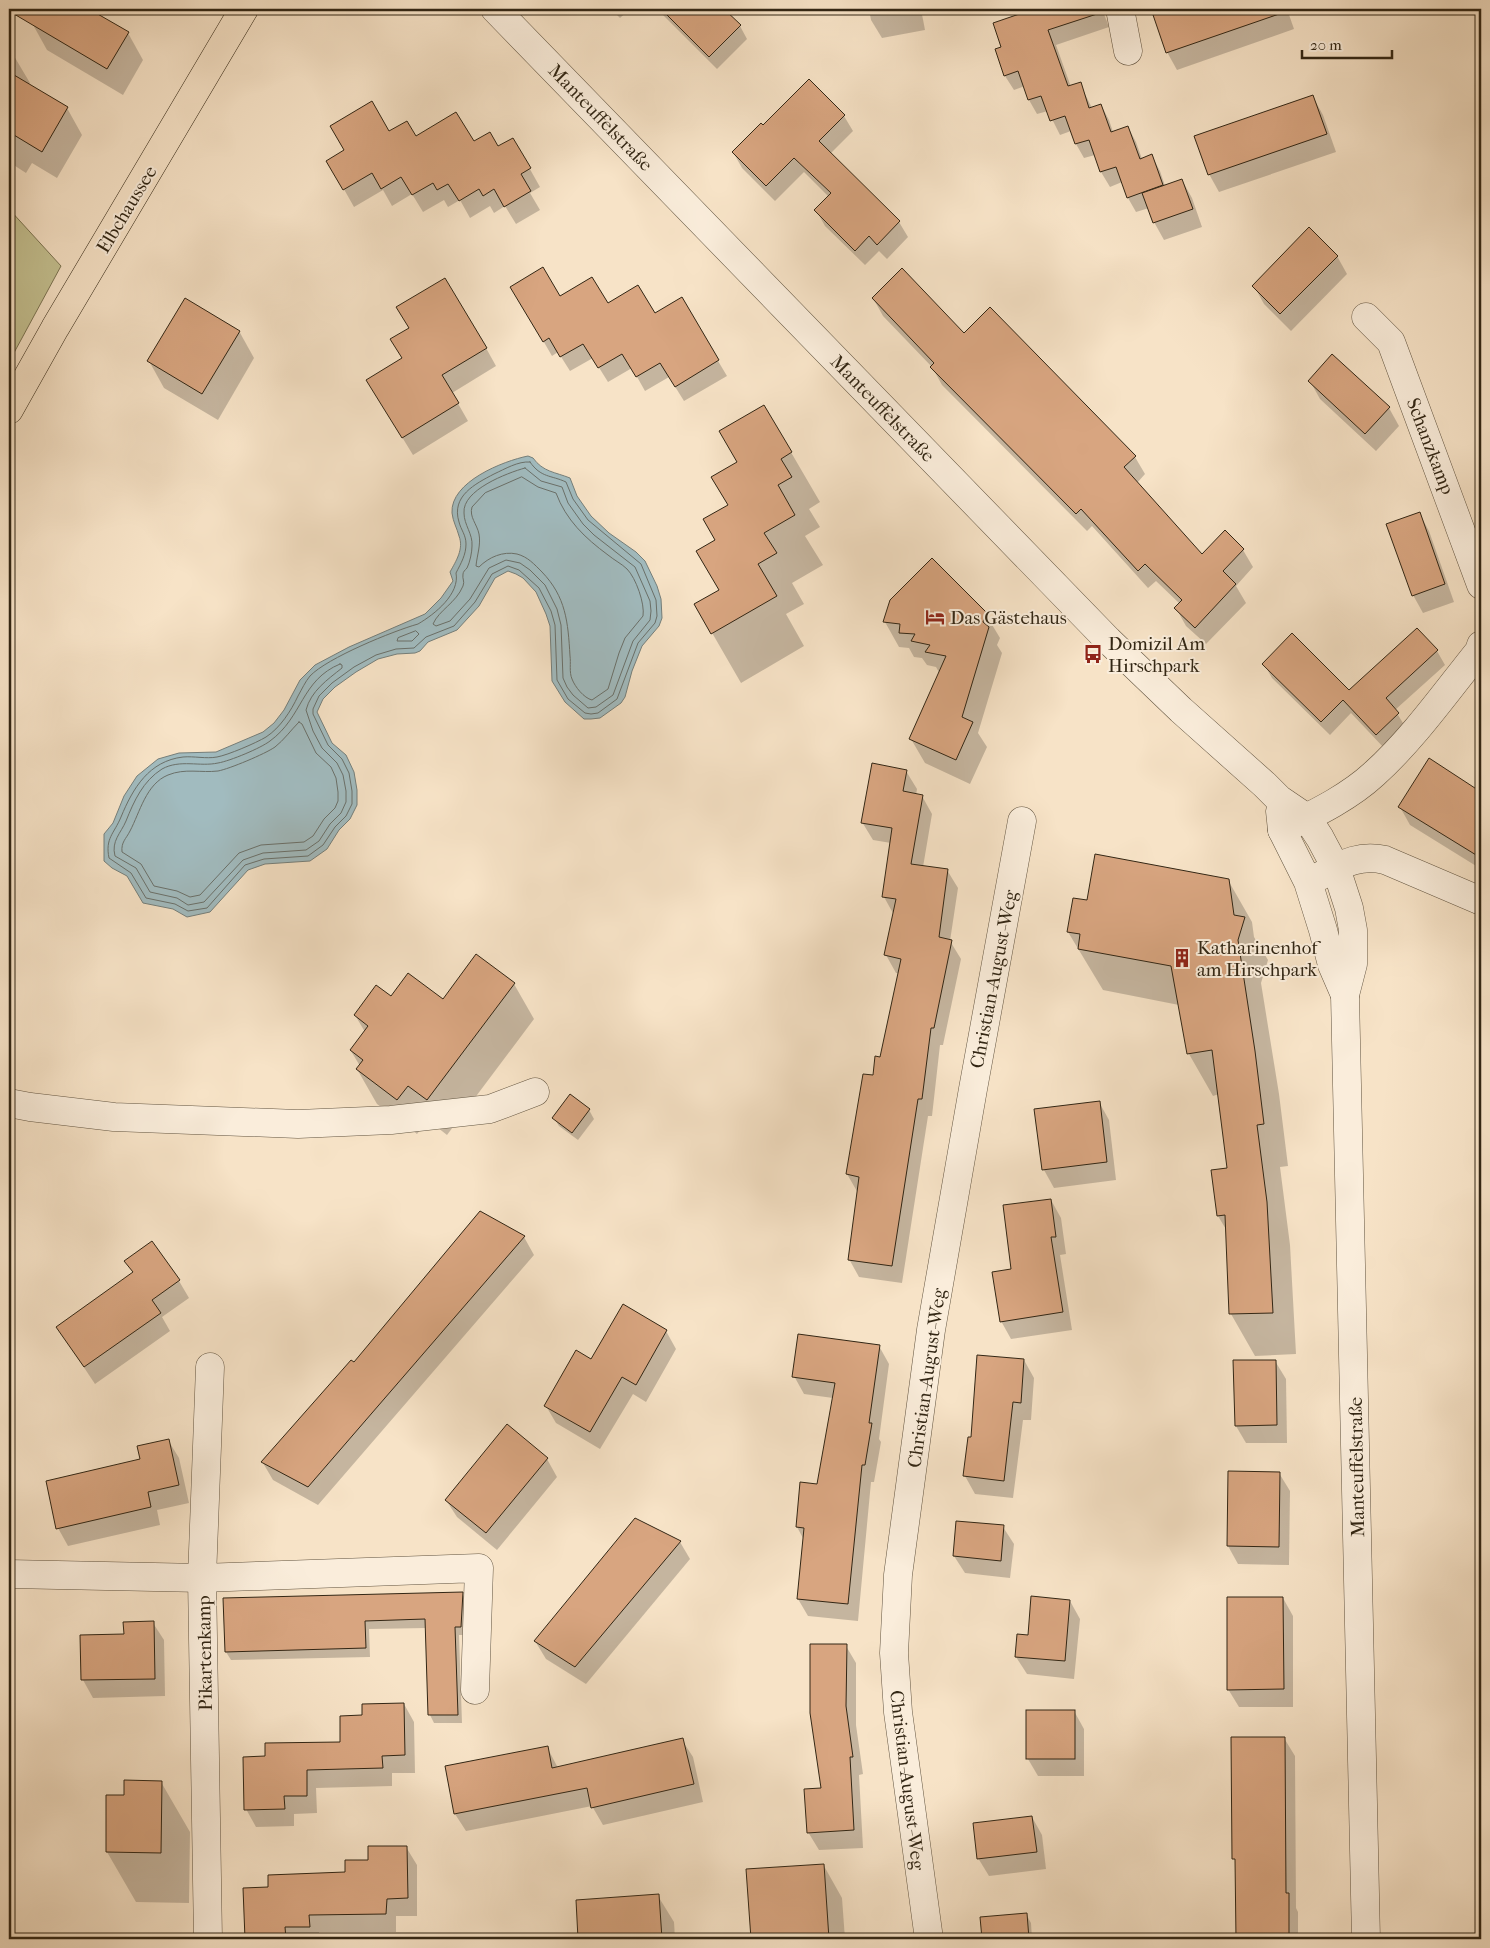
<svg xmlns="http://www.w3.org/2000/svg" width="1490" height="1948" font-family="'IM FELL French Canon',serif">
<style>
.green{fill:#c4c191;stroke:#7b7452}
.water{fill:#a1bbbf;stroke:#757f7b}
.shadow{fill:#0003}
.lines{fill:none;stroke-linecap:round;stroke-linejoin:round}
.shore{stroke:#6a706a;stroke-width:1}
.building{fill:#d8a580;stroke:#322614}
.minor-casing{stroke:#635541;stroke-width:29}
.major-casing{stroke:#322614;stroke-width:29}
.minor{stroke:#faeddb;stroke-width:28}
.major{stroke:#f7e3c7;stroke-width:28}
.labels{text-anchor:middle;stroke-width:4;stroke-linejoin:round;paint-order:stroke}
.street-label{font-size:19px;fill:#322614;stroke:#faeddb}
.poi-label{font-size:19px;fill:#322614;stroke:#faeddb;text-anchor:start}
</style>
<rect width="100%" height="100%" fill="#f7e3c7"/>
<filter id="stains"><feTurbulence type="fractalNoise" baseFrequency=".004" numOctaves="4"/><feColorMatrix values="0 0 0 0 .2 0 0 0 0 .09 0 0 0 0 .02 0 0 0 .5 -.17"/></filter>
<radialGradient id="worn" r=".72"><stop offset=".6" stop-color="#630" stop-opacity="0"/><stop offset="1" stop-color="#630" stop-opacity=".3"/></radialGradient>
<!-- green -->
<polygon class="green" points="9,209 61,266 9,362"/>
<!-- water -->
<path class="water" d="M528,456l5,2c10,14 22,14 37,20l7,18 14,20 18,17 27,19 9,9 12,25 4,13 1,19 -3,8 -17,20 -10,25 -7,26 -4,6 -21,15 -9,1h-7l-19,-17 -13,-21 -2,-55 -4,-12 -10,-22 -13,-14 -7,-4 -8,-3 -13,7 -16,28 -22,24 -29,12 -8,9 -5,2 -18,1 -19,5 -22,13 -21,15 -12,12 -6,13 15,31 14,12 8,17 3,18v15l-7,14 -11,11 -12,19 -17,12 -45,3 -17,6 -38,42 -23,5 -14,-8 -30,-6 -16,-27 -15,-8 -8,-7v-27l9,-11 11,-27 13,-20 21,-17 21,-6 37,-1 47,-20 11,-9 10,-13 16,-30 15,-15 34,-18 76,-33 16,-16 12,-17 -3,-9c6,-11 14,-23 9,-36 -2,-8 -6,-14 -7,-23 -2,-31 51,-52 76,-57z"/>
<!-- shadow -->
<g class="shadow">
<polygon points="41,9 87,9 128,33 143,60 123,95 47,50 32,23"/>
<polygon points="611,9 630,9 620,18"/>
<polygon points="657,9 723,9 740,26 747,39 717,69"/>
<polygon points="869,9 921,9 925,30 882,38 871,20"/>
<polygon points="1033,9 1102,9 1109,27 1056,45 1071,87 1080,84 1092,108 1101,105 1109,120 1113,132 1128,127 1136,142 1142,159 1152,156 1160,171 1165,186 1182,180 1192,198 1202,227 1164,240 1154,222 1149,208 1136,212 1128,198 1122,182 1110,187 1101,172 1095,155 1084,158 1076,144 1071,131 1060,135 1048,111 1037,114 1029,100 1025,86 1014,90 1005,76 1002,47 1033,10"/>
<polygon points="1164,9 1287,9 1294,29 1177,70 1167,52 1154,12"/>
<polygon points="9,53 14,56 30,83 28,85 67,108 82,135 57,178 32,163 26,173 9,162"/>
<polygon points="1313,97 1323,115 1336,152 1219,192 1209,174"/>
<polygon points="844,116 853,131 830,154 899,222 908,237 887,259 879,251 865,265 825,226 816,210 829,197 804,172 775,201 742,168 733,152 763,127"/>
<polygon points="389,133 416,138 473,143 498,148 513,139 540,187 530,193 540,210 516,224 505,206 494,213 490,206 470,218 460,200 448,207 444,200 423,212 412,194 392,206 383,190 354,207 328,161"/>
<polygon points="1337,256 1347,274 1291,331 1264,304 1254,286"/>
<polygon points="512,287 655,314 681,299 727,376 684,401 669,377 645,391 632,368 608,382 593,358 570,371 558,352 552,356"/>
<polygon points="873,298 964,335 1135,457 1145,474 1137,483 1202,556 1243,550 1253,567 1236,586 1246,603 1206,644 1186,626 1176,608 1180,604 1156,581 1148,588 1092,526 1087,531 942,385 932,367 883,316"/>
<polygon points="410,329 486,348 496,366 452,393 468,421 413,455 378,398 403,359"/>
<polygon points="239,331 254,358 218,420 164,388 149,361"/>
<polygon points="1310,381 1389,408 1399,426 1376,451 1320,399"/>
<polygon points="764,406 820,502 809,509 820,527 805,536 823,565 792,583 804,604 786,614 804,646 741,683 696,605 720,590 717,540 729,506 739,462"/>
<polygon points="1419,513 1429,531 1454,602 1423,613 1413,595"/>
<polygon points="985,613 1000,638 997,645 1002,653 978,733 987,747 970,784 925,763 911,739 940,674 936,667 927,665 922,658 914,657 909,648 899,647 885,622"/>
<polygon points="1417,629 1437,651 1445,665 1395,710 1406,728 1384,748 1351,713 1330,735 1272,678 1264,664 1349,692"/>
<polygon points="1430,760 1481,794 1481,869 1410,825 1400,807"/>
<polygon points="906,771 917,789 916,795 922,796 932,814 923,867 947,870 958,888 950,941 961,959 943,1045 940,1045 932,1116 928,1116 902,1283 859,1277 849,1259 858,1193 847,1174 874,1077 881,1058 899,973 896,973 886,955 894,915 884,897 891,843 873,840 862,822"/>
<polygon points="1228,880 1252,922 1254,937 1268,960 1261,983 1279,1094 1288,1166 1280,1167 1290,1245 1296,1354 1255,1356 1231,1314 1227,1231 1218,1216 1228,1169 1219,1094 1213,1096 1189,1054 1179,1005 1103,990 1068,932 1088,902"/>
<polygon points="514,984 534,1019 447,1135 428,1120 417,1134 377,1104 357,1069 360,1066 351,1051 365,1032 355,1015 391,998 443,1001"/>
<polygon points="570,1096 589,1110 594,1119 578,1140 559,1126 554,1118"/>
<polygon points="1099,1102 1109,1120 1116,1180 1054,1188 1044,1170 1036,1110"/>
<polygon points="1051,1200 1061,1218 1066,1254 1060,1255 1072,1330 1011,1339 1001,1321 1013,1270"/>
<polygon points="480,1213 524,1237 534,1255 318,1505 273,1480 263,1463 354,1363"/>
<polygon points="126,1261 179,1281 189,1298 162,1317 170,1331 95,1384 57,1327 133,1273"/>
<polygon points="666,1331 676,1349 646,1402 633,1394 600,1449 556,1423 546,1406"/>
<polygon points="879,1346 889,1364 879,1439 881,1442 874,1482 871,1482 858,1621 808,1616 798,1599 804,1540 797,1527 819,1485 833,1398 804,1394 794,1376"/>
<polygon points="1024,1360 1034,1378 1031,1420 1023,1420 1013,1498 975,1494 965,1476 972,1439"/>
<polygon points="1275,1361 1286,1379 1287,1443 1246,1443 1236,1426"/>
<polygon points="168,1440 179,1458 189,1503 157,1510 160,1525 68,1546 58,1528"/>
<polygon points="547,1459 557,1477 497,1550 457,1517 446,1500"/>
<polygon points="1229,1472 1279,1473 1290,1491 1289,1565 1238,1564 1228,1546"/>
<polygon points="9,1496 13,1503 13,1534 9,1534"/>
<polygon points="1003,1527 1014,1544 1010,1578 965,1573 954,1556"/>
<polygon points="680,1542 690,1559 586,1684 546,1659 535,1641"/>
<polygon points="462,1593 467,1602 466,1635 459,1635 462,1723 434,1723 430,1715 427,1628 369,1629 370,1657 231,1660 226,1652"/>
<polygon points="1283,1598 1293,1616 1293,1707 1239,1707 1228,1689"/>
<polygon points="1070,1601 1080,1619 1074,1679 1027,1674 1016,1657 1029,1636"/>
<polygon points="153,1623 164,1640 165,1696 93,1698 83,1680 125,1636"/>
<polygon points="846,1646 856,1663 856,1725 863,1774 859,1775 863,1848 819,1850 808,1832 823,1789"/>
<polygon points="404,1704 414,1722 415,1773 392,1773 392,1786 316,1788 317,1813 294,1814 294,1826 256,1827 246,1809 266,1757 341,1743 364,1716"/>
<polygon points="1074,1711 1084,1729 1084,1776 1038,1776 1028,1759"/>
<polygon points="1284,1738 1295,1756 1296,1908 1298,1912 1298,1939 1237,1939 1237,1864 1234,1858"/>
<polygon points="682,1740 693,1757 703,1802 603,1825 592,1806 466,1831 455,1814 547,1747 558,1768"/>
<polygon points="161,1782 190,1832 189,1903 136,1902 107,1852 108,1796 126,1796"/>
<polygon points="1032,1817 1042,1835 1046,1869 989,1876 978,1858"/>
<polygon points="406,1847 417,1865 417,1916 396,1916 396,1932 319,1932 319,1939 246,1939 245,1889 270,1889 347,1874 369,1861"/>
<polygon points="824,1866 842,1898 845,1939 752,1939 747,1871"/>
<polygon points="658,1896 674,1922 675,1939 580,1939 577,1902"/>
<polygon points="1026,1914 1031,1923 1032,1939 983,1939 981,1918"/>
<polygon points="163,1937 165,1939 83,1939"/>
</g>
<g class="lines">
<!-- shore -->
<g class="shore">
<path d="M530,462c11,16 21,13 36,20l7,17 15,21 53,44 15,36 1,16 -2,7 -17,20 -21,56 -19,14 -7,1 -6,-1 -17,-14 -11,-19 -2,-55 -4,-14 -12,-23 -20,-18 -11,-4 -16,8 -17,28 -21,24 -28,11 -12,11 -18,1 -20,6 -22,12 -22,16 -13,13 -6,13v5l15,31 14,14 7,14 3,18v13l-6,12 -11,11 -12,18 -15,11 -44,3 -19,6 -38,43 -19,3 -13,-7 -29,-6 -15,-25 -22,-15c-4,-20 5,-24 12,-41 12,-29 28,-56 62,-60 11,-1 23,2 34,0 11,-2 39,-14 49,-20 14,-9 25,-26 32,-41 4,-7 7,-14 12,-20 17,-18 83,-45 108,-52 17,-10 42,-30 38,-51 5,-10 10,-18 10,-29 0,-9 -5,-14 -7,-22 -8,-26 16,-38 35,-48 11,-5 24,-13 36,-12z"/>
<path d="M525,468l16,13 21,6 6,16 15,21 11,11 41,32 15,34 1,10 -1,9 -17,21 -20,54 -17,12 -8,1 -15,-13 -6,-8 -4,-9 -2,-53 -4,-16 -12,-24 -15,-15 -10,-7 -14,-3 -17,8 -19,31 -20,22 -14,5 -3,-2c6,-14 23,-21 30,-38 2,-5 -1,-7 0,-12 0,-2 2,-4 4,-6 3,-6 5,-16 5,-22 1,-12 -8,-21 -8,-33 -2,-23 43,-40 61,-45z"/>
<path d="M522,477l16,10 18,6c10,27 29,45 52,62 6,5 14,9 19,14 9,9 18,35 16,47l-18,22 -6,15 -11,36 -16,11c-8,-2 -17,-13 -20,-21 -3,-7 -1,-16 -2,-23 -2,-34 -4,-59 -28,-84 -8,-8 -14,-15 -25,-18 -14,-3 -28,3 -38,13l-3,-1c1,-11 5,-21 3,-32 -2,-10 -10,-17 -7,-27l13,-14z"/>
<polygon points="416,631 419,634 412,641 397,641 398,638"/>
<path d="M340,664l2,1v3c-15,12 -31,23 -36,42l7,21 9,17 15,15 6,12 3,16v11l-5,11 -11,11 -11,17 -13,9 -43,3 -20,7 -39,42 -16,3 -11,-7 -27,-6 -14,-24 -21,-12c-4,-15 6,-23 11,-35 8,-20 17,-40 36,-52 18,-10 38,-2 56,-6 12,-2 43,-15 52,-22 33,-24 31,-61 70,-77z"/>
<path d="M299,722l3,2 14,29 15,14 5,11 2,14v9l-3,7 -11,11 -11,17 -9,6 -43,3 -22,8 -39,42 -10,2 -13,-6 -23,-5 -13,-22 -19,-12c-1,-10 4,-13 8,-21 10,-19 16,-47 38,-56 17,-7 33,-2 50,-4 11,-2 47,-17 57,-24 9,-7 16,-17 24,-25z"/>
</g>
</g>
<!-- building -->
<g class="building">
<polygon points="9,9 89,9 129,32 107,69 9,11"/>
<polygon points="661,9 724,9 741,25 709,57"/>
<polygon points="1034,9 1099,9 1100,13 1048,30 1068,86 1081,82 1089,108 1101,104 1111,132 1128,126 1140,159 1152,154 1163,185 1127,198 1116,167 1100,172 1089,140 1075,144 1065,116 1050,121 1041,96 1028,100 1018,71 1004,76 995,49 1001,47 993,23"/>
<polygon points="1151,9 1281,9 1282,13 1166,53"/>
<polygon points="9,72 68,107 42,152 9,132"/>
<polygon points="809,79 845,115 819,141 900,221 877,245 869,236 855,251 814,210 831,193 794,158 766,186 732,152 761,123 763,125"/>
<polygon points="1313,95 1327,134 1208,175 1194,136"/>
<polygon points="372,101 389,131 407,121 416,136 456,112 474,141 490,132 498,146 513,138 531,168 521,174 531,191 504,207 494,189 483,196 479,189 459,201 448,184 437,190 433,183 412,195 401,177 381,189 372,173 343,190 326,161 344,150 330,126"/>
<polygon points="1182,179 1193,209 1153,223 1142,193"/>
<polygon points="1309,227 1338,256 1280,314 1252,286"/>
<polygon points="543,267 560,296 592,277 608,303 638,285 655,313 682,297 719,360 675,387 660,363 636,377 622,354 598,368 583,344 560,357 549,338 543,342 510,287"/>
<polygon points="902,268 964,333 990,307 1136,456 1124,467 1202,554 1225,530 1244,549 1223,571 1236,584 1195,628 1174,608 1182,600 1145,564 1138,571 1081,509 1076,514 930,367 934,363 872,298"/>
<polygon points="445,278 487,348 442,375 459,403 402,438 366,380 402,358 390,339 409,328 396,307"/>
<polygon points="185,298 240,331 202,394 147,361"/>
<polygon points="1332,354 1390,407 1365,434 1308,381"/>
<polygon points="764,405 792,452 781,459 792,477 778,485 795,515 764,533 777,553 758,564 777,596 711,634 694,604 719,590 696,551 715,540 703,519 728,505 711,477 737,462 719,431"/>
<polygon points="1420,512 1445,584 1412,596 1386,524"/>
<polygon points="932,558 986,612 983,622 989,627 962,717 973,722 956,760 909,739 946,656 925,652 930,645 911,641 915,634 899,633 900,624 883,622 890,600"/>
<polygon points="1417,628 1438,650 1386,698 1399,713 1376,735 1343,700 1321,722 1262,664 1292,633 1349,690"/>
<polygon points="1429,758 1481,792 1481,858 1398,807"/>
<polygon points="872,763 907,770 903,791 923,795 911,864 948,869 939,937 952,940 934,1028 931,1028 922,1099 918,1099 892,1266 848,1260 859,1177 846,1174 863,1074 873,1075 875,1056 880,1057 901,959 884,955 896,899 882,897 892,828 861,823"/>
<polygon points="1095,854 1229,879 1234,915 1245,917 1238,940 1255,1051 1264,1124 1257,1125 1267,1202 1273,1313 1229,1314 1225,1215 1217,1216 1211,1170 1227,1168 1212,1050 1187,1054 1171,966 1078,949 1080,934 1067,932 1073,898 1087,900"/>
<polygon points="476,954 515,983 427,1100 408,1086 397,1100 356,1069 363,1060 350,1050 368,1026 354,1015 376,985 391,996 408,973 443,999"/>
<polygon points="570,1094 590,1109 572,1133 552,1118"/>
<polygon points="1100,1101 1107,1162 1042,1170 1034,1109"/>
<polygon points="1051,1199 1056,1237 1051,1237 1063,1312 1000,1322 992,1272 1011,1269 1003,1205"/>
<polygon points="480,1211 525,1236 308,1487 261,1462 351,1360 354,1362"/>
<polygon points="152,1241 180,1280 152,1300 161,1313 84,1367 56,1327 133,1272 124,1261"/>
<polygon points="623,1304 667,1330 636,1385 622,1377 590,1432 544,1406 576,1350 591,1359"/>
<polygon points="798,1334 880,1345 869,1423 872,1423 865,1465 862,1465 848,1604 797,1599 804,1528 796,1527 800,1482 817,1484 835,1383 792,1377"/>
<polygon points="977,1355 1024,1359 1021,1403 1013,1402 1004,1481 963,1476 968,1437 971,1437"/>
<polygon points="1233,1360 1276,1360 1277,1425 1235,1426"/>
<polygon points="507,1424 548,1458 486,1533 445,1500"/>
<polygon points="169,1439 179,1485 148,1492 151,1507 56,1529 46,1481 140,1459 137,1446"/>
<polygon points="1228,1471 1280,1472 1279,1547 1227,1546"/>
<polygon points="635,1518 681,1541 575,1667 534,1641"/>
<polygon points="956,1521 1004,1525 1001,1561 953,1556"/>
<polygon points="463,1592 461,1627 455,1627 458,1715 428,1715 425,1619 365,1621 366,1648 225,1652 223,1598"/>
<polygon points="1031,1596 1070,1600 1065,1661 1015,1657 1017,1634 1028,1635"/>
<polygon points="1227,1597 1283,1597 1284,1689 1227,1690"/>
<polygon points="154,1621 155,1679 81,1680 80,1635 124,1634 123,1622"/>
<polygon points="810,1644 847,1644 846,1706 853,1757 850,1757 854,1830 807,1833 804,1789 821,1788 810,1713"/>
<polygon points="404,1703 405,1755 382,1756 383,1768 307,1770 307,1796 284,1796 285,1809 244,1810 243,1757 265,1756 265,1743 340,1742 340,1716 362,1715 362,1704"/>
<rect x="1026" y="1710" width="49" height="49"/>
<polygon points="1231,1737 1285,1737 1286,1893 1289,1893 1289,1939 1236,1939 1235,1859 1232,1859"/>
<polygon points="683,1738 694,1784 591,1808 587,1788 454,1814 445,1766 548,1746 552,1768"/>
<polygon points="124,1780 162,1781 161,1853 106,1852 106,1795 124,1795"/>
<polygon points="1032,1816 1037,1852 977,1859 973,1823"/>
<polygon points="368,1846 407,1846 408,1898 387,1899 386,1914 309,1915 310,1927 285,1927 286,1939 245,1939 243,1888 268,1887 268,1875 345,1872 345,1860 368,1860"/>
<polygon points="824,1864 829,1939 751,1939 746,1869"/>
<polygon points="659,1894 662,1939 578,1939 576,1900"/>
<polygon points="1027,1913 1029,1939 982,1939 980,1917"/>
</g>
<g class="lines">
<!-- minor casing -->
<g class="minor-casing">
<g id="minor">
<polyline points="495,9 1108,640 1181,710 1265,785 1279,799 1307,818 1320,838 1336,868 1349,908 1353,930 1353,964 1345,995 1366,1939"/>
<polyline points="1120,9 1128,51"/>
<polyline points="1366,317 1391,342 1481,585"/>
<polyline points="1280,811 1282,830 1308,882 1323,930 1332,965 1345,995"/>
<path d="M1282,830c32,-16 66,-32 92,-56 39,-35 72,-82 105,-123l2,-6"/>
<path d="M1320,876c23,-12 39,-22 65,-16l96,41"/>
<polyline points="9,1103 30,1107 114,1117 298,1124 391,1120 490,1109 535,1092"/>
<polyline points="9,1574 202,1578 479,1568 475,1690"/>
<polyline points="208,1939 202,1578 210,1367"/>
<polyline points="929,1939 898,1712 894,1653 898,1575 931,1330 973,1089 1022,821"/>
</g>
</g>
<!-- major casing -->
<g class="major-casing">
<polyline id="major" points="9,410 55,328 244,9"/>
</g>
<!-- minor -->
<use href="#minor" class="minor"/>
<!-- major -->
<use href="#major" class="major"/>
</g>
<!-- icons -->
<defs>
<g id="hotel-bare" transform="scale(1.5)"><path d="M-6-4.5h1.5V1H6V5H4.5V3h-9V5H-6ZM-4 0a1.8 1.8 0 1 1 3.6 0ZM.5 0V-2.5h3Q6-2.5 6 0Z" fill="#8f2418" stroke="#faeddb" stroke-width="2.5" paint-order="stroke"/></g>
<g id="bus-bare" transform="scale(1.5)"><path d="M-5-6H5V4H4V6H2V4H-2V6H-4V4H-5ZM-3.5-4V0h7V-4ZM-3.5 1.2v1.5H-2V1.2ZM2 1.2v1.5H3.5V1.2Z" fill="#8f2418" stroke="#faeddb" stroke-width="2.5" paint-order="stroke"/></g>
<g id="building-bare" transform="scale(1.5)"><path d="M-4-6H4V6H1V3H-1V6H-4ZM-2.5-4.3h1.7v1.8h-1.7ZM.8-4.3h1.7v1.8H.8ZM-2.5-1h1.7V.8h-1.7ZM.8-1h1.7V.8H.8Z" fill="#8f2418" stroke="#faeddb" stroke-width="2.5" paint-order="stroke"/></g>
</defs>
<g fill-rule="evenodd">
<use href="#hotel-bare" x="935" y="617"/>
<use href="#bus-bare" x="1093" y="654"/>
<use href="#building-bare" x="1182" y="958"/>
</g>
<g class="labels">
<!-- street labels -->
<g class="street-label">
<text transform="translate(601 117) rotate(46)" y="7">Manteuffelstraße</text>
<text transform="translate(126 209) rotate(-59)" y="7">Elbchaussee</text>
<text transform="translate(883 408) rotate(46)" y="7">Manteuffelstraße</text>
<text transform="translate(1431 446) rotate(69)" y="7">Schanzkamp</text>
<text transform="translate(993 979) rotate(-79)" y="7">Christian-August-Weg</text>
<text transform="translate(926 1378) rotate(-82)" y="7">Christian-August-Weg</text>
<text transform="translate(1356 1467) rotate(-91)" y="7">Manteuffelstraße</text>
<text transform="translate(204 1653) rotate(-91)" y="7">Pikartenkamp</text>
<text transform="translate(908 1780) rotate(83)" y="7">Christian-August-Weg</text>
</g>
<!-- poi labels -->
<g class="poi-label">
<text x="950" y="624">Das Gästehaus</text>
<text x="1108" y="650">Domizil Am<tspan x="1108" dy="22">Hirschpark</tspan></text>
<text x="1197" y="954">Katharinenhof<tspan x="1197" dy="22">am Hirschpark</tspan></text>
</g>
</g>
<!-- margin -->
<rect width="1490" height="1948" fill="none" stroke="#f7e3c7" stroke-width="30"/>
<rect x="10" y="10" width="1470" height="1928" fill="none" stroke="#322614" stroke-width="2.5"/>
<rect x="15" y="15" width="1460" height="1918" fill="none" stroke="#322614"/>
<!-- scale -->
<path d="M1302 50v8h90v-8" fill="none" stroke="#322614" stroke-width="2.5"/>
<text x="1310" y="50" font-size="15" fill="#322614" stroke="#faeddb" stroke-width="4" paint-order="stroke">20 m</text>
<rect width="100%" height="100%" filter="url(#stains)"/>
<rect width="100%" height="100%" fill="url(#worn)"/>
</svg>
